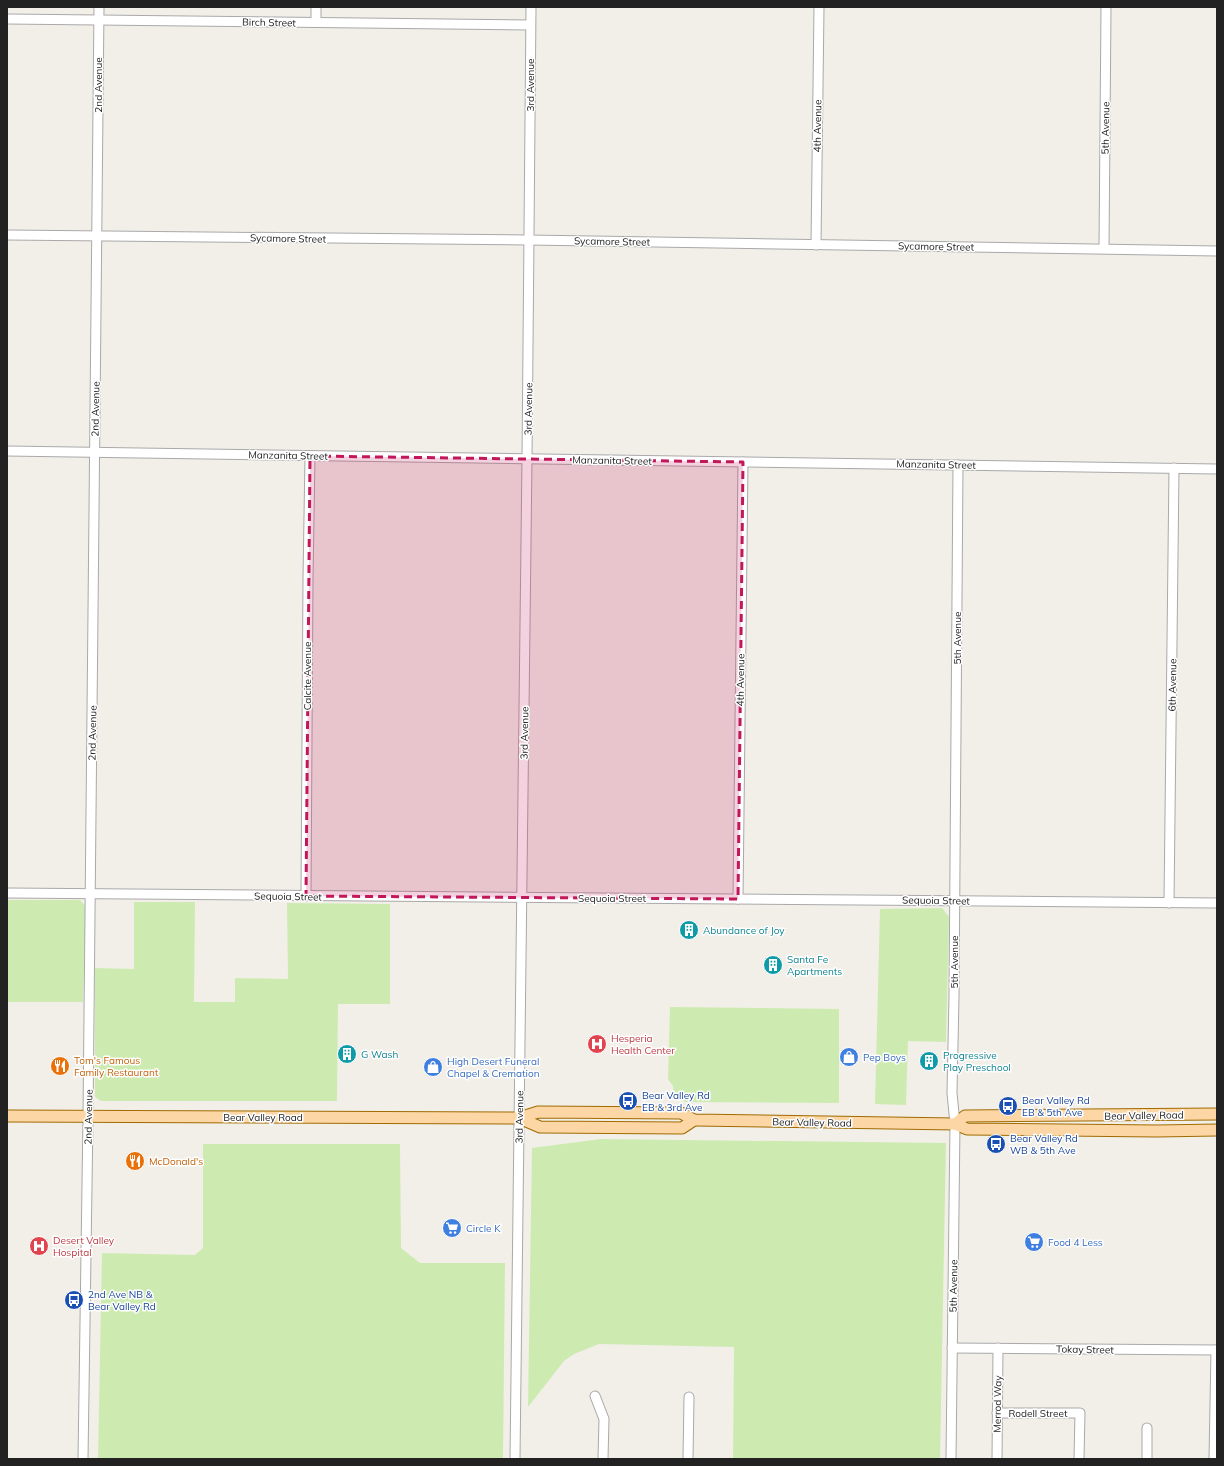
<svg xmlns="http://www.w3.org/2000/svg" width="1224" height="1466" font-family="Mulish,sans-serif">
<style>
.grass{fill:#cdebb0}
.lines{fill:none;stroke-linecap:round;stroke-linejoin:round}
.minor-casing{stroke:#a9a9a9;stroke-width:11}
.major-casing{stroke:#a06b00;stroke-width:13}
.minor{stroke:#fff;stroke-width:9}
.major{stroke:#fcd6a4;stroke-width:11}
.marked{fill:#c2185b;fill-opacity:0.2;stroke:#c2185b;stroke-width:3;stroke-dasharray:8 5;stroke-linejoin:round}
.labels{text-anchor:middle;stroke-width:3;stroke-linejoin:round;paint-order:stroke}
.street-label{font-size:10px;fill:#222;stroke:#fff}
.culture-label{font-size:10px;fill:#0d838f;stroke:#fff;text-anchor:start}
.health-label{font-size:10px;fill:#be3a42;stroke:#fff;text-anchor:start}
.shop-label{font-size:10px;fill:#366cbe;stroke:#fff;text-anchor:start}
.food-label{font-size:10px;fill:#c56008;stroke:#fff;text-anchor:start}
.transit-label{font-size:10px;fill:#164399;stroke:#fff;text-anchor:start}
</style>
<rect width="100%" height="100%" fill="#f2efe9"/>
<!-- grass -->
<g class="grass">
<polygon points="7,900 80,900 86,907 83,1002 7,1002"/>
<polygon points="134,902 195,902 194,1002 235,1002 235,978 288,979 287,903 390,904 390,1004 338,1004 337,1101 101,1101 95,1097 95,968 134,969"/>
<polygon points="942,908 949,917 946,1042 908,1041 906,1105 875,1104 880,909"/>
<polygon points="670,1007 839,1009 839,1103 686,1102 674,1098 673,1086 668,1079"/>
<polygon points="601,1139 946,1143 940,1459 733,1459 734,1347 599,1344 574,1354 564,1361 528,1407 532,1148"/>
<polygon points="203,1144 400,1144 401,1248 420,1263 505,1263 503,1459 98,1459 102,1253 195,1255 203,1248"/>
</g>
<g class="lines">
<!-- minor casing -->
<g class="minor-casing">
<g id="minor">
<polyline points="7,19 530,25"/>
<polyline points="316,22 316,7"/>
<polyline points="7,235 529,240 1217,251"/>
<polyline points="816,245 819,7"/>
<polyline points="1104,248 1106,7"/>
<polyline points="7,451 1217,469"/>
<polyline points="7,893 1217,903"/>
<polyline points="306,896 308,579 310,456"/>
<polyline points="738,899 743,462"/>
<polyline points="1169,903 1174,468"/>
<polyline points="952,1348 1217,1350"/>
<polyline points="595,1396 604,1419 603,1459"/>
<polyline points="997,1413 1080,1413 1079,1459"/>
<polyline points="1147,1428 1147,1459"/>
<polyline points="83,1459 88,1117 99,7"/>
<polyline points="515,1459 527,459 531,7"/>
<polyline points="688,1459 689,1397"/>
<polyline points="951,1459 955,1124 952,1093 954,996 958,465"/>
<polyline points="997,1459 998,1348"/>
<polyline points="1214,1459 1216,1350"/>
</g>
</g>
<!-- major casing -->
<g class="major-casing">
<g id="major">
<polyline points="7,1116 519,1118 538,1112 681,1113 694,1120 955,1124 967,1129 1157,1131 1217,1130"/>
<polyline points="519,1118 540,1127 682,1128 694,1120"/>
<polyline points="955,1124 965,1116 1217,1114"/>
</g>
</g>
<!-- minor -->
<use href="#minor" class="minor"/>
<!-- major -->
<use href="#major" class="major"/>
</g>
<!-- marked area -->
<path class="marked" d="M310,456l433,6 -5,437 -432,-3z"/>
<!-- icons -->
<defs>
<g id="building-disc" transform="scale(1)"><circle r="9.5" fill="#0f9aa8" stroke="#fff"/><path d="M-4-6H4V6H1V3H-1V6H-4ZM-2.5-4.3h1.7v1.8h-1.7ZM.8-4.3h1.7v1.8H.8ZM-2.5-1h1.7V.8h-1.7ZM.8-1h1.7V.8H.8Z" fill="#fff"/></g>
<g id="hospital-disc" transform="scale(1)"><circle r="9.5" fill="#e0444e" stroke="#fff"/><path d="M-5-5h3v3.5h4V-5h3V5h-3V1.5h-4V5h-3Z" fill="#fff"/></g>
<g id="shop-disc" transform="scale(1)"><circle r="9.5" fill="#3f7fe0" stroke="#fff"/><path d="M-5-2.5h2.3a2.7 3.5 0 0 1 5.4 0H5L5.5 6h-11ZM-1.5-2.5h3a1.5 2.3 0 0 0-3 0Z" fill="#fff"/></g>
<g id="restaurant-disc" transform="scale(1)"><circle r="9.5" fill="#e8710a" stroke="#fff"/><path d="M-5-6h1v4h1v-4h1v4h1v-4h1v5L-1.5 .5V6h-2V.5L-5-1ZM5-6V6H3V1.5H1.5Q1.5-4 5-6Z" fill="#fff"/></g>
<g id="bus-disc" transform="scale(1)"><circle r="9.5" fill="#1a4fb4" stroke="#fff"/><path d="M-5-6H5V4H4V6H2V4H-2V6H-4V4H-5ZM-3.5-4V0h7V-4ZM-3.5 1.2v1.5H-2V1.2ZM2 1.2v1.5H3.5V1.2Z" fill="#fff"/></g>
<g id="supermarket-disc" transform="scale(1)"><circle r="9.5" fill="#3f7fe0" stroke="#fff"/><path d="M-6-5.5h2.5l.6 2H6L4.5 2H-2.5L-4.4-4H-6ZM-1.5 3.2a1.3 1.3 0 1 0 .1 0ZM3 3.2a1.3 1.3 0 1 0 .1 0Z" fill="#fff"/></g>
</defs>
<g fill-rule="evenodd">
<use href="#building-disc" x="689" y="930"/>
<use href="#building-disc" x="773" y="965"/>
<use href="#hospital-disc" x="597" y="1044"/>
<use href="#building-disc" x="347" y="1054"/>
<use href="#shop-disc" x="849" y="1057"/>
<use href="#building-disc" x="929" y="1061"/>
<use href="#restaurant-disc" x="60" y="1066"/>
<use href="#shop-disc" x="433" y="1067"/>
<use href="#bus-disc" x="628" y="1101"/>
<use href="#bus-disc" x="1008" y="1106"/>
<use href="#bus-disc" x="996" y="1144"/>
<use href="#restaurant-disc" x="135" y="1161"/>
<use href="#supermarket-disc" x="452" y="1228"/>
<use href="#supermarket-disc" x="1034" y="1242"/>
<use href="#hospital-disc" x="39" y="1246"/>
<use href="#bus-disc" x="74" y="1300"/>
</g>
<g class="labels">
<!-- street labels -->
<g class="street-label">
<text transform="translate(269 22) rotate(1)" y="4">Birch Street</text>
<text transform="translate(98 85) rotate(-90)" y="4">2nd Avenue</text>
<text transform="translate(530 85) rotate(-90)" y="4">3rd Avenue</text>
<text transform="translate(817 126) rotate(-89)" y="4">4th Avenue</text>
<text transform="translate(1105 128) rotate(-89)" y="4">5th Avenue</text>
<text transform="translate(288 238) rotate(1)" y="4">Sycamore Street</text>
<text transform="translate(612 241) rotate(1)" y="4">Sycamore Street</text>
<text transform="translate(936 246) rotate(1)" y="4">Sycamore Street</text>
<text transform="translate(95 409) rotate(-89)" y="4">2nd Avenue</text>
<text transform="translate(528 409) rotate(-89)" y="4">3rd Avenue</text>
<text transform="translate(288 455) rotate(1)" y="4">Manzanita Street</text>
<text transform="translate(612 460) rotate(1)" y="4">Manzanita Street</text>
<text transform="translate(936 464) rotate(1)" y="4">Manzanita Street</text>
<text transform="translate(957 638) rotate(-90)" y="4">5th Avenue</text>
<text transform="translate(307 676) rotate(-90)" y="4">Calcite Avenue</text>
<text transform="translate(740 680) rotate(-89)" y="4">4th Avenue</text>
<text transform="translate(1172 685) rotate(-89)" y="4">6th Avenue</text>
<text transform="translate(92 733) rotate(-89)" y="4">2nd Avenue</text>
<text transform="translate(524 733) rotate(-89)" y="4">3rd Avenue</text>
<text transform="translate(288 896) rotate(1)" y="4">Sequoia Street</text>
<text x="612" y="902">Sequoia Street</text>
<text transform="translate(936 900) rotate(1)" y="4">Sequoia Street</text>
<text transform="translate(954 962) rotate(-90)" y="4">5th Avenue</text>
<text transform="translate(1144 1115) rotate(-1)" y="4">Bear Valley Road</text>
<text transform="translate(88 1117) rotate(-89)" y="4">2nd Avenue</text>
<text x="263" y="1121">Bear Valley Road</text>
<text transform="translate(519 1117) rotate(-89)" y="4">3rd Avenue</text>
<text transform="translate(812 1122) rotate(1)" y="4">Bear Valley Road</text>
<text transform="translate(953 1286) rotate(-89)" y="4">5th Avenue</text>
<text transform="translate(1085 1349) rotate(1)" y="4">Tokay Street</text>
<text transform="translate(997 1404) rotate(-89)" y="4">Merrod Way</text>
<text x="1038" y="1417">Rodell Street</text>
</g>
<!-- culture labels -->
<g class="culture-label">
<text x="703" y="934">Abundance of Joy</text>
<text x="787" y="963">Santa Fe<tspan x="787" dy="12">Apartments</tspan></text>
<text x="361" y="1058">G Wash</text>
<text x="943" y="1059">Progressive<tspan x="943" dy="12">Play Preschool</tspan></text>
</g>
<!-- health labels -->
<g class="health-label">
<text x="611" y="1042">Hesperia<tspan x="611" dy="12">Health Center</tspan></text>
<text x="53" y="1244">Desert Valley<tspan x="53" dy="12">Hospital</tspan></text>
</g>
<!-- shop labels -->
<g class="shop-label">
<text x="863" y="1061">Pep Boys</text>
<text x="447" y="1065">High Desert Funeral<tspan x="447" dy="12">Chapel &amp; Cremation</tspan></text>
<text x="466" y="1232">Circle K</text>
<text x="1048" y="1246">Food 4 Less</text>
</g>
<!-- food labels -->
<g class="food-label">
<text x="74" y="1064">Tom's Famous<tspan x="74" dy="12">Family Restaurant</tspan></text>
<text x="149" y="1165">McDonald's</text>
</g>
<!-- transit labels -->
<g class="transit-label">
<text x="642" y="1099">Bear Valley Rd<tspan x="642" dy="12">EB &amp; 3rd Ave</tspan></text>
<text x="1022" y="1104">Bear Valley Rd<tspan x="1022" dy="12">EB &amp; 5th Ave</tspan></text>
<text x="1010" y="1142">Bear Valley Rd<tspan x="1010" dy="12">WB &amp; 5th Ave</tspan></text>
<text x="88" y="1298">2nd Ave NB &amp;<tspan x="88" dy="12">Bear Valley Rd</tspan></text>
</g>
</g>
<!-- border -->
<rect width="1224" height="1466" fill="none" stroke="#222222" stroke-width="16"/>
</svg>
